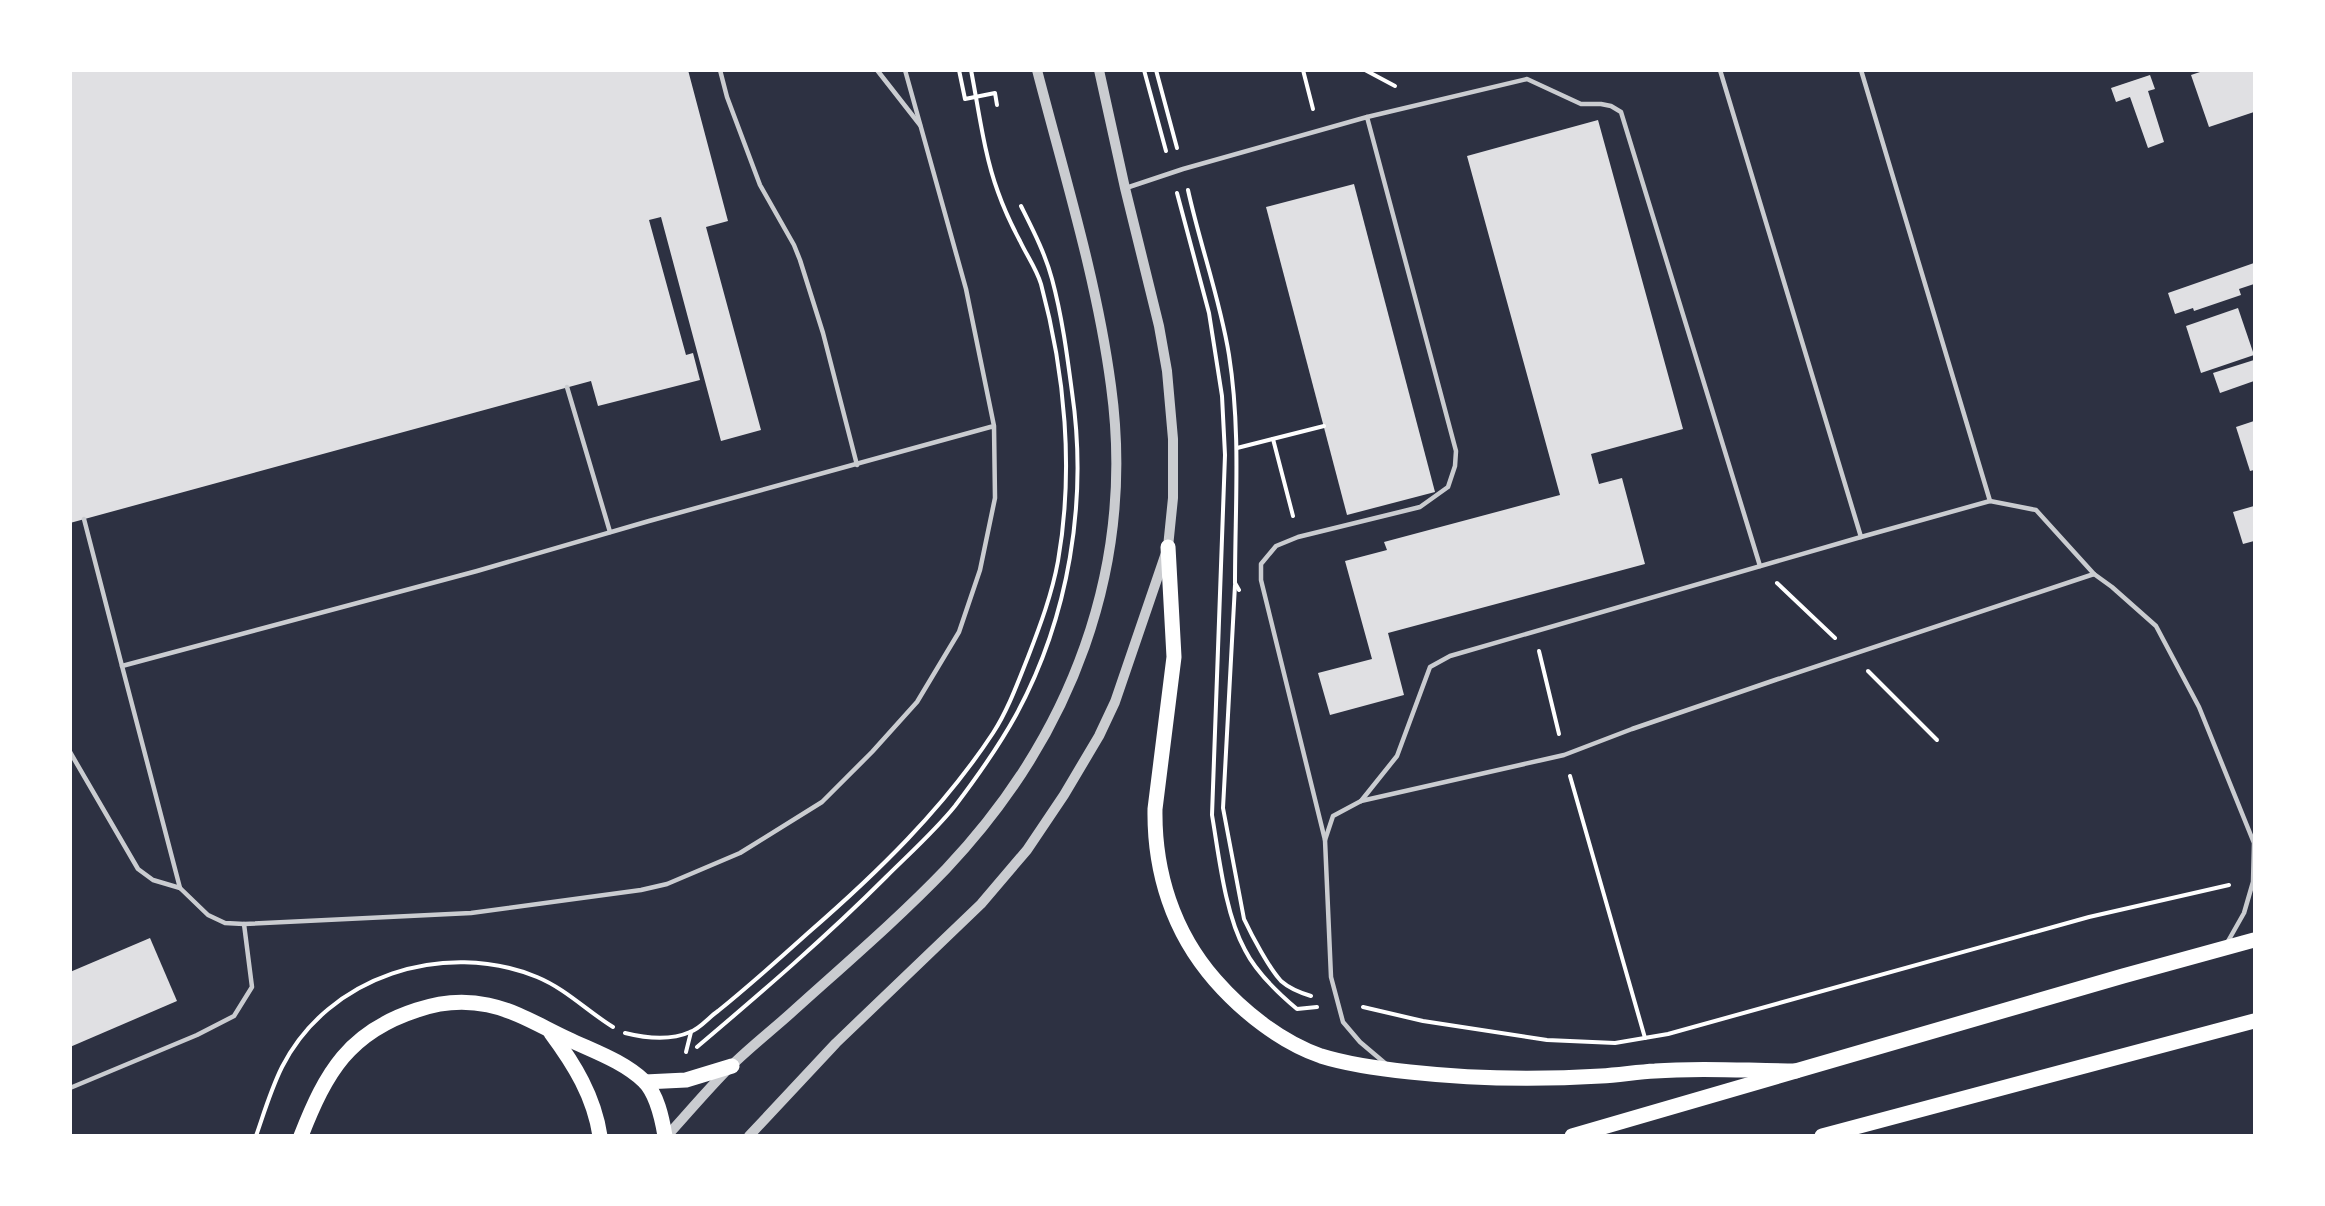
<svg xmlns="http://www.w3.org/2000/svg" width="2325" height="1206" font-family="'Fira Sans Condensed',sans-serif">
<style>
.building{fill:#e0e0e3}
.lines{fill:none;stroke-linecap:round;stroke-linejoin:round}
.path{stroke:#fff;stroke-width:4}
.service{stroke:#caccd0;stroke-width:4.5}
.tertiary{stroke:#caccd0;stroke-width:10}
.primary{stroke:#fff;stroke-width:15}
</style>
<rect width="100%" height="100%" fill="#2d3142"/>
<!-- building -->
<g class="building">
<polygon points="70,70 688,70 728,221 706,227 761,430 721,441 661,217 649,220 686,355 693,353 700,380 598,406 591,381 70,523"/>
<polygon points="2206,70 2254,70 2254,112 2209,127 2191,75"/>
<polygon points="2150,75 2155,89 2148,91 2164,142 2148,148 2130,97 2116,102 2111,88"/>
<polygon points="1598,120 1683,429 1591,454 1599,484 1622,478 1645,564 1388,633 1404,695 1330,715 1318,673 1372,659 1345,561 1387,550 1384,542 1560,495 1467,156"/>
<polygon points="1354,184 1435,492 1347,515 1266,207"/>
<polygon points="2254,263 2254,284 2239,289 2241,295 2194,311 2193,308 2175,314 2168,293"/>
<polygon points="2238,308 2254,355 2201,373 2186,326"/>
<polygon points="2254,360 2254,381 2220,393 2213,373"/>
<polygon points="2254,421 2254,470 2250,471 2236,427"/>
<polygon points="2254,506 2254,541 2243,544 2233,512"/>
<polygon points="150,938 177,1001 70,1047 70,972"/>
</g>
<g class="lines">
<!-- path -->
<g class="path">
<polyline points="959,70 965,99 995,93 997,105"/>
<polyline points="1144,70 1166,151"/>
<polyline points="1156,70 1177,148"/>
<polyline points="1303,70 1313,109"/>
<polyline points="1365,70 1395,86"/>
<path d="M1188,190c12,55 32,109 41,165 12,76 6,151 6,228l4,7"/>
<path d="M1177,193l32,120 13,83 3,59 -13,360c7,41 13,99 33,135 11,22 33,43 52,59l20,-2"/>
<polyline points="1273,439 1293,516"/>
<polyline points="1237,448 1324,426"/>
<polyline points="1777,583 1835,638"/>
<path d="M1235,585l-12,223 21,111c8,17 25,49 37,62 9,8 20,12 30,15"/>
<polyline points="1539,651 1559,734"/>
<polyline points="1868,671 1937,740"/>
<polyline points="1570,776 1645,1038"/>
<polyline points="1363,1007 1423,1021 1547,1040 1615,1043 1668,1034 2089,917 2229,885"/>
<path d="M625,1033c20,5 45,8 65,-1 10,-3 19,-15 28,-21 31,-25 60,-51 90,-78 69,-60 135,-124 185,-200 15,-23 25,-51 35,-76 12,-31 24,-63 30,-96 16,-91 7,-188 -17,-277 -5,-16 -14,-28 -21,-43 -8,-15 -16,-32 -22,-49 -14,-38 -19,-81 -27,-122"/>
<path d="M697,1047c65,-55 129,-110 189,-170 23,-23 48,-45 69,-71 22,-29 44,-60 61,-91 53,-98 72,-214 56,-323 -5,-38 -10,-76 -20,-113 -7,-26 -19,-49 -31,-73"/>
<polyline points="686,1052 691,1032"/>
<path d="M256,1136c8,-23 15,-47 26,-69 46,-91 162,-128 255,-90 29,12 50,34 76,50"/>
</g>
<!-- service -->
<g class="service">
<polyline points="720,70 727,97 760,185 794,245 800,260 823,333 857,465"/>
<polyline points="877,70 920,125"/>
<polyline points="905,70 966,289 994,426 995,498 980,570 959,632 917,702 872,752 822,802 740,853 667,884 641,890 471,913 244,924 225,923 208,915 180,888 122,666 477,571 649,521 994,426"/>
<polyline points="1720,70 1861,537 1990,501 2036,510 2094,574"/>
<polyline points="1861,70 1990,501"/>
<polyline points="1367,117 1527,79 1581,104 1601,104 1611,106 1621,112 1760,566"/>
<polyline points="1126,188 1183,169 1367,117 1456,451 1455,466 1448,487 1420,507 1298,537 1276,546 1261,564 1261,580 1325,840"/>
<polyline points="567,387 610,532"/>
<polyline points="84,519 122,666"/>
<polyline points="70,752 138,869 153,880 180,888"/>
<polyline points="1361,801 1397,756 1430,667 1450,656 1861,537"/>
<polyline points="1386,1064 1360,1042 1343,1022 1331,977 1325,840 1333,816 1361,801 1564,755 1632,729 1778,679 2094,574 2112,587 2156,626 2199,707 2254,843 2253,882 2244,913 2227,943"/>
<polyline points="70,1088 197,1035 234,1016 252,987 244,924"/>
</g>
<!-- tertiary -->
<g class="tertiary">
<path d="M667,1136c21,-23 41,-47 63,-69 19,-19 41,-36 61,-54 52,-47 106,-93 155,-144 125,-132 190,-301 165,-483 -14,-106 -47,-212 -74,-316"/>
<polyline points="749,1136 836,1043 981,904 1027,850 1064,795 1099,736 1115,702 1168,547 1173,498 1173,439 1167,371 1159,326 1125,188 1099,70"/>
</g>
<!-- primary -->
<g class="primary">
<path d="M1168,547l6,110 -19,152c-1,63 18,123 60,171 28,32 66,62 106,76 29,9 60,13 89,16 64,7 127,8 191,4 18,-1 36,-4 54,-5 46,-4 94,0 141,0"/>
<path d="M551,1033c23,31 43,63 49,103"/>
<polyline points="645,1082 686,1080 732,1066"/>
<path d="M301,1136c25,-64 48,-104 116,-126 23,-8 48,-10 71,-5 29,6 54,22 80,34 25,12 55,22 76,42 13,13 18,37 21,55"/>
<polyline points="1572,1136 2123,976 2254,940"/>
<polyline points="1822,1136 2254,1021"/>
</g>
</g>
<!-- border -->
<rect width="2325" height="1206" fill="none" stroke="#ffffff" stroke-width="144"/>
</svg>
